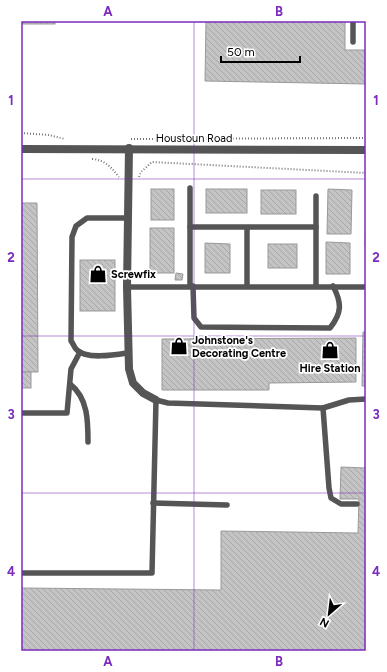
<svg xmlns="http://www.w3.org/2000/svg" width="387" height="672" font-family="Figtree,sans-serif">
<style>
.building{fill:url(#building-back-hatch);stroke:#999}
.lines{fill:none;stroke-linecap:round;stroke-linejoin:round}
.path{stroke:#777;stroke-width:2;stroke-dasharray:1 2;stroke-linecap:butt}
.service{stroke:#555;stroke-width:5.5}
.minor{stroke:#555;stroke-width:8}
.tertiary{stroke:#555;stroke-width:8}
.grid{fill:none;stroke:#7b2cbf;stroke-width:1;stroke-opacity:0.55}
.labels{text-anchor:middle;stroke-width:3.5;stroke-linejoin:round;paint-order:stroke}
.street-label{font-size:11px;fill:#000;stroke:#fff}
.poi-label{font-size:11px;font-weight:bold;fill:#000;stroke:#fff;text-anchor:start}
.neatline{fill:none;stroke:#7b2cbf;stroke-width:1.5}
.grid-label{font-size:13px;text-anchor:middle;font-weight:bold;fill:#7b2cbf}
</style>
<defs>
<pattern id="building-back-hatch" width="6" height="6" patternUnits="userSpaceOnUse"><rect width="6" height="6" fill="#c4c4c4"/><path d="M-1 5l2 2M0 0l6 6M5-1l2 2" fill="none" stroke="#a7a7a7"/></pattern>
</defs>
<rect width="100%" height="100%" fill="#fff"/>
<!-- building -->
<g class="building">
<rect x="21" y="21" width="34" height="3"/>
<polygon points="206,21 345,21 345,50 366,50 366,84 205,81"/>
<rect x="151" y="189" width="23" height="31"/>
<rect x="206" y="189" width="41" height="24"/>
<polygon points="328,189 352,190 351,234 327,234"/>
<rect x="261" y="190" width="35" height="24"/>
<polygon points="21,203 37,203 38,372 21,372"/>
<polygon points="366,208 366,246 365,246"/>
<rect x="150" y="228" width="24" height="45"/>
<polygon points="326,242 350,243 350,274 326,274"/>
<polygon points="205,243 230,244 230,273 205,273"/>
<rect x="268" y="244" width="29" height="24"/>
<rect x="80" y="260" width="35" height="51"/>
<polygon points="176,273 183,274 182,280 175,280"/>
<polygon points="363,332 366,332 366,386 362,386"/>
<polygon points="356,338 356,382 269,383 269,390 162,390 162,339"/>
<rect x="21" y="372" width="10" height="16"/>
<polygon points="341,467 366,468 366,651 21,651 21,588 221,590 221,531 358,533 359,499 340,499"/>
</g>
<g class="lines">
<!-- path -->
<g class="path">
<polyline points="21,133 49,135 65,139"/>
<polyline points="131,139 366,138"/>
<path d="M92,159c13,1 19,8 27,18"/>
<polyline points="139,177 141,172 152,162 366,173"/>
</g>
<!-- service -->
<g class="service">
<polyline points="353,42 353,21"/>
<polyline points="190,188 190,286"/>
<polyline points="190,227 316,227"/>
<path d="M193,286l1,32 7,9 129,1c12,-15 12,-25 3,-42"/>
<polyline points="247,286 247,228"/>
<polyline points="316,286 316,196"/>
<polyline points="127,287 366,287"/>
<path d="M127,353c-12,2 -42,7 -51,-4 -2,-2 -3,-6 -5,-8l1,-104 4,-11 11,-8h41"/>
<path d="M70,384c18,14 18,37 18,58"/>
<polyline points="323,408 329,488 331,498 341,504 357,504"/>
<polyline points="21,413 67,413 71,369 80,352"/>
<polyline points="153,503 227,505"/>
<polyline points="21,573 152,573 156,400 168,403 323,408 349,400 366,399"/>
</g>
<!-- minor -->
<polyline class="minor" points="129,148 127,287 129,369 133,383 143,393 156,400"/>
<!-- tertiary -->
<polyline class="tertiary" points="21,149 366,150"/>
</g>
<!-- grid -->
<path class="grid" d="M194,21v630M21,179h345M21,336h345M21,493h345"/>
<!-- icons -->
<defs>
<g id="shop-bare" transform="scale(1.38)"><path d="M-5-2.5h2.3a2.7 3.5 0 0 1 5.4 0H5L5.5 6h-11ZM-1.5-2.5h3a1.5 2.3 0 0 0-3 0Z" fill="#000" stroke="#fff" stroke-width="2.5" paint-order="stroke"/></g>
</defs>
<g fill-rule="evenodd">
<use href="#shop-bare" x="98" y="274"/>
<use href="#shop-bare" x="179" y="346"/>
<use href="#shop-bare" x="330" y="350"/>
</g>
<g class="labels">
<!-- street labels -->
<g class="street-label">
<text x="194" y="142">Houstoun Road</text>
</g>
<!-- poi labels -->
<g class="poi-label">
<text x="111" y="278">Screwfix</text>
<text x="192" y="344">Johnstone's<tspan x="192" dy="13">Decorating Centre</tspan></text>
<text x="330" y="372" text-anchor="middle">Hire Station</text>
</g>
</g>
<!-- border -->
<rect width="387" height="672" fill="none" stroke="#ffffff" stroke-width="44"/>
<!-- north arrow -->
<g transform="translate(329 614) rotate(208)" stroke="#ffffff" stroke-width="3" paint-order="stroke">
<path d="M0-3L7 15L0 10L-7 15Z" fill="#000000"/>
<text y="-6" font-size="11" font-weight="bold" text-anchor="middle" fill="#000000">N</text>
</g>
<!-- scale -->
<path d="M221 56v6h79v-6" fill="none" stroke="#000000" stroke-width="2"/>
<text x="227" y="56" font-size="12" fill="#000000" stroke="#ffffff" stroke-width="3" paint-order="stroke">50 m</text>
<rect x="22" y="22" width="343" height="628" class="neatline"/>
<g class="grid-label">
<text x="108" y="16">A</text>
<text x="279" y="16">B</text>
<text x="11" y="105">1</text>
<text x="376" y="105">1</text>
<text x="11" y="262">2</text>
<text x="376" y="262">2</text>
<text x="11" y="419">3</text>
<text x="376" y="419">3</text>
<text x="11" y="576">4</text>
<text x="376" y="576">4</text>
<text x="108" y="666">A</text>
<text x="279" y="666">B</text>
</g>
</svg>
